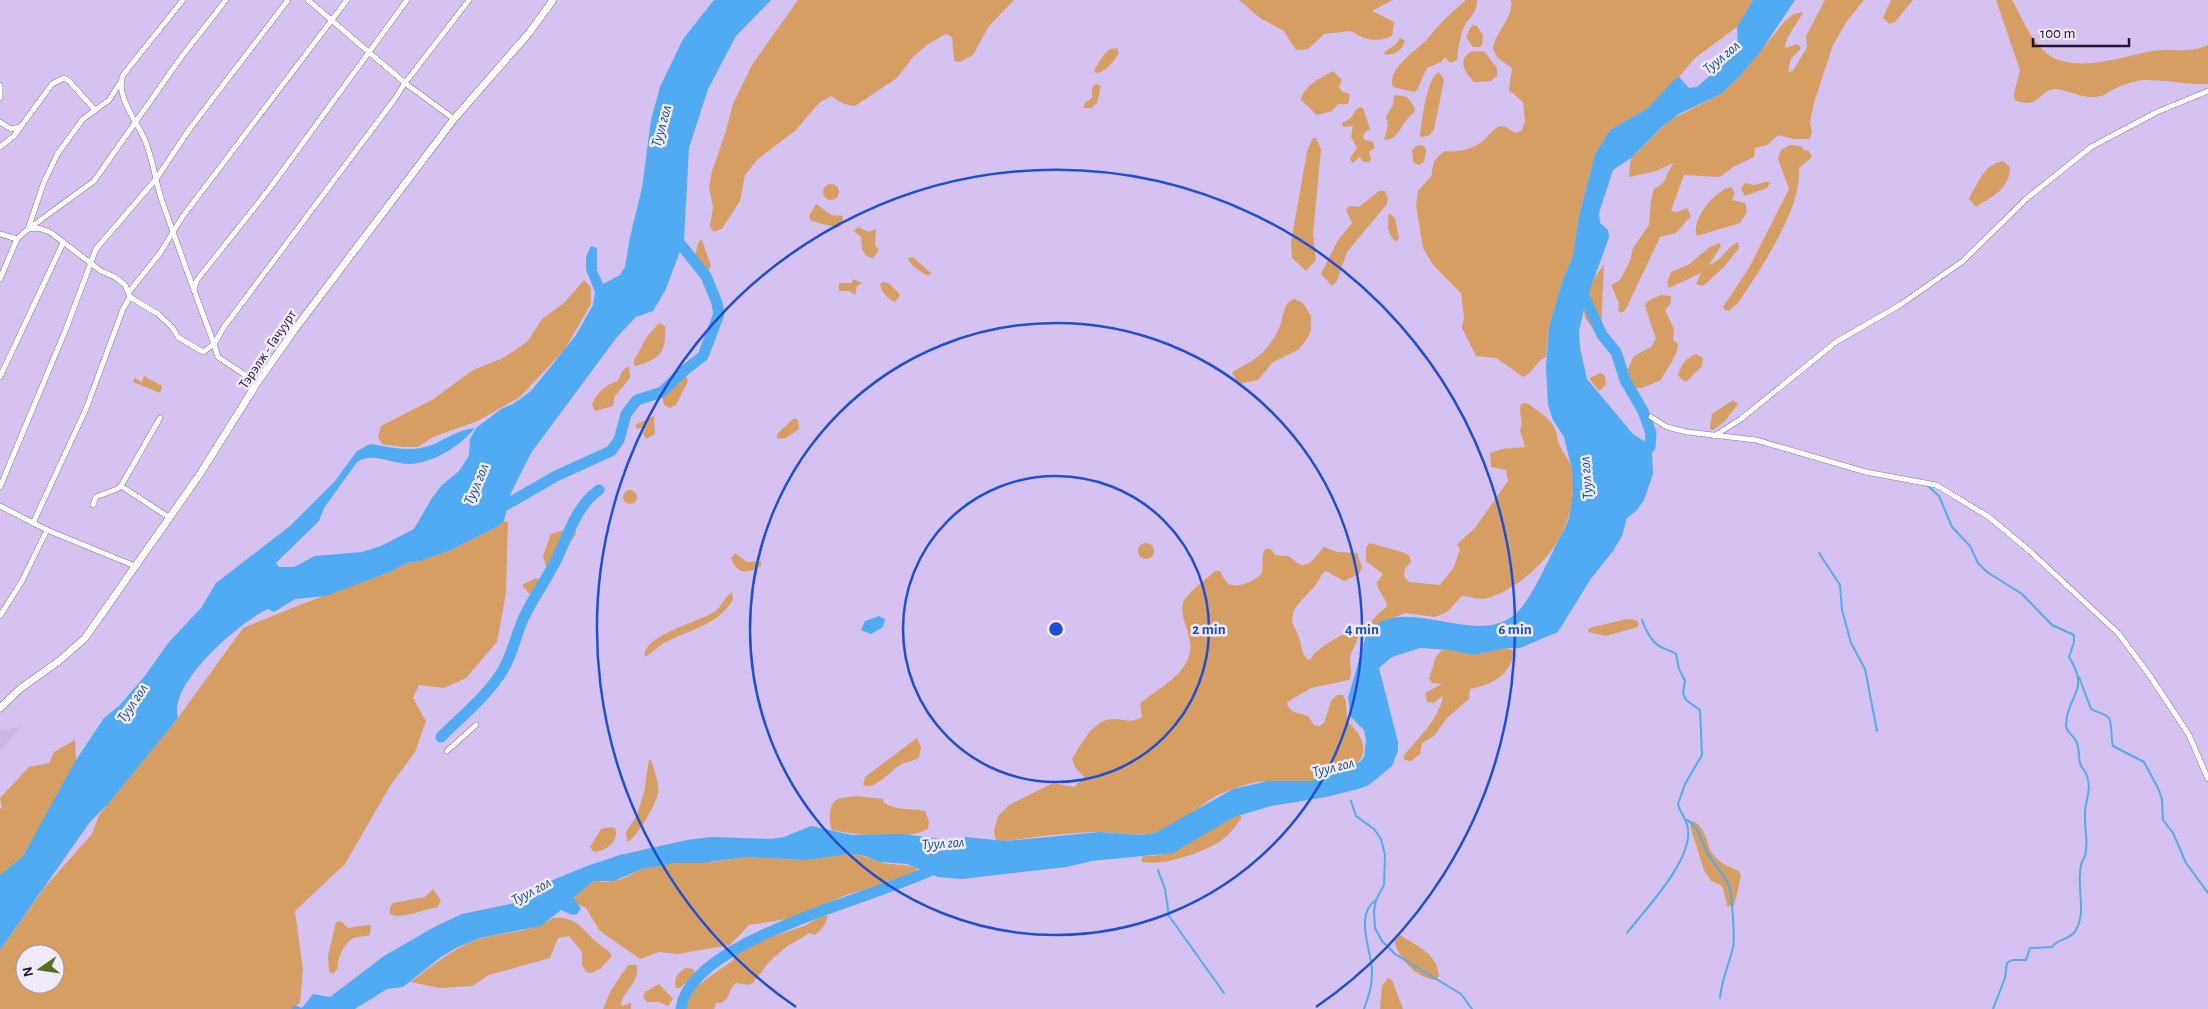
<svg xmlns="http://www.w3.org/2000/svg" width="2208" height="1009" font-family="'Alegreya Sans',sans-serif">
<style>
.built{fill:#ceb6eb}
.green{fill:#d79e64;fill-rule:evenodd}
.water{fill:#51abf2}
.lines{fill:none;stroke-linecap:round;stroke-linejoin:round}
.stream{stroke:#51abf2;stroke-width:2}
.river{stroke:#51abf2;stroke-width:11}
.street-casing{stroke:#8975a0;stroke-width:6}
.secondary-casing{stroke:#8975a0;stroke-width:8}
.street{stroke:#fff;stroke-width:5}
.secondary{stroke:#fff;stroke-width:7}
.ring{fill:none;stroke:#1d4ed8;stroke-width:2.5}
.labels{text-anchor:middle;stroke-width:5;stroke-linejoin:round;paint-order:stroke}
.street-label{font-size:14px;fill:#1f1728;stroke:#f1e9fc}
.water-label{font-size:15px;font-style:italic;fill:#115482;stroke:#f1e9fc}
.centre{fill:#1d4ed8;stroke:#f1e9fc;stroke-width:2.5}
.ring-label{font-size:15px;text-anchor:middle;font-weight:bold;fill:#1d4ed8;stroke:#f1e9fc;stroke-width:5;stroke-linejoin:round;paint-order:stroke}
</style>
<rect width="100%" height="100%" fill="#d6c2f0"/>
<!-- built -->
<polygon class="built" points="22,726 0,751 0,731"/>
<!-- green -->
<g class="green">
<polygon points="798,0 1014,0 989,26 973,55 960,62 954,61 952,37 946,34 928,44 913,57 897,78 855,106 844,104 831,96 819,103 796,130 758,159 745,175 740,201 722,229 714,232 710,227 713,207 709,186 712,171 726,131 733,104 752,65"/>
<path d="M1239,0h154l-21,11 22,11 -2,14c-16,7 -27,4 -41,-5l-27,3 -16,15 -12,1 -12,-19 -24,-13z"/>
<path d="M1466,0h11c0,12 -6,16 -12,25 -5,9 -7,25 -8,35l-7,3 -5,-6 -4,5 -14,6 -10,22 -3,2 -21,-5c-7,-20 25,-36 35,-49 11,-14 24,-26 38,-38z"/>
<path d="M1511,0h242l-16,27 -42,31 -16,19 -31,31 -38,22 -15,24 -16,62 -6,40 -10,23 -14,48 -3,30c-11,5 -14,17 -23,20l-27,-19 -20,-2 -14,-28 2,-11 -3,-24 -28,-28 -10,-17 -7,-42 2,-15 14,-16c0,-12 3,-17 13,-24 13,2 27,-2 38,-10 5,-4 9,-11 15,-14 6,-3 12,3 18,6l6,-3 3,-9 -2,-19 -14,-12 3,-22 -14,-10 -5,-9c2,-18 21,-30 18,-49z"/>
<path d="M1825,0h39l-17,21 -14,24 -19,58 -4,19 2,11 -3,6h-15l-16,-4 -11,10 -12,3 -1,9 -21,10 -13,10 -36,-2 -13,36 6,1 10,-4 4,8 -15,17 -16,4 -34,72 -4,4 -4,-2 1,-8 -8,-18 9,-5 10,-19 3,-13 16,-23 2,-24 3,-12 9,-6 10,-20 -17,8 -27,6 2,-19 39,-38 51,-26 19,-18 44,-54 10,-8 9,-2c-5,12 -18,24 -18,36l13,-4 3,4 -10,11 -3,13 5,-1 14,-24 -1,-11z"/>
<polygon points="1891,0 1913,0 1895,22 1889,24 1883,18"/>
<path d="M1996,0h16c9,16 17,36 30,49 26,28 78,8 110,2 19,-3 37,3 56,-6v39c-22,1 -43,-5 -65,-4 -9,1 -21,5 -29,9 -4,2 -9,6 -13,7 -17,4 -30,-5 -45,-7 -15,-1 -18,22 -41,11l-1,-7 6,-23z"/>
<polygon points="1472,25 1477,26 1483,35 1482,45 1480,47 1473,47 1466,37"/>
<path d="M1400,38l5,3c-4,11 -9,13 -20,14l-1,-3 11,-7z"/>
<path d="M1117,48l2,5c-6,9 -12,19 -23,20l-2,-2c6,-9 10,-23 23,-23z"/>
<path d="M1472,51l13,1 12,16v8l-6,5 -17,1c-10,-10 -17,-23 -2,-31z"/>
<path d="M1333,71l9,9 -3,7 4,5 7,2 -2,10h-10l-6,7 -15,4 -16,-15c3,-15 20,-22 32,-29z"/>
<path d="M1439,72l5,8 -10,49 -4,6 -7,2 -3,-1c2,-14 6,-58 19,-64z"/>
<polygon points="1096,84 1101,86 1097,103 1091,108 1083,108 1085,103 1092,98 1092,88"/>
<path d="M1397,95l10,2 8,11 -1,5c-13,8 -14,27 -30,27l4,-15 -2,-8 7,-12 1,-9z"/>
<polygon points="1360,107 1363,108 1370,129 1365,132 1363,137 1365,140 1373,142 1375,148 1369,152 1371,159 1369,162 1363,162 1360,157 1352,163 1350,158 1357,148 1351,137 1353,126 1344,127 1341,124 1351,118 1355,111"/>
<polygon points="1313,138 1316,138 1321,149 1313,235 1316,260 1306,271 1292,258 1291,243 1307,151"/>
<polygon points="1418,145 1424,146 1426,151 1424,162 1419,165 1413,162 1412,150"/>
<path d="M1790,145l11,1 3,4 5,1 3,6 -13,11c4,39 -39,102 -61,135l-9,8 -4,-1 -2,-3 26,-39 40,-79 -11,-30 3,-9z"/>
<path d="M2003,161l7,6c0,22 -17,29 -34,40l-7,-8 1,-3c11,-16 12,-30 33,-35z"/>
<polygon points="1767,182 1770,183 1767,188 1745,196 1741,189 1745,183 1754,185"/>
<circle cx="831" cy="192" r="8"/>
<path d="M1731,187l4,6 -3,7 13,3 2,9 -7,11 -43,13c-7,-16 19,-47 34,-49z"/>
<polygon points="1379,191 1385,191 1388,198 1387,204 1347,252 1337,281 1332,286 1321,274 1338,240 1352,223 1346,210 1349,206 1359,207"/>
<polygon points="816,204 831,215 843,216 842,223 838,228 811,221 809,216"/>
<path d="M1389,213l6,5 4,20 -3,4c-9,-8 -9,-17 -7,-29z"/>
<polygon points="858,227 869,232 876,229 875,245 879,250 873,258 866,256 862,249 861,237 854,231"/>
<polygon points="702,240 711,266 707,272 704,271 695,255 699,241"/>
<path d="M1738,242l1,6 -14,18 -22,20 -7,-2 5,-11 -32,15 -2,-5 4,-11 17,-7 22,-18 10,-4 1,3 -12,19c12,-3 17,-18 29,-23z"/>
<polygon points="913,257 932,274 926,275 913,266 907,258"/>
<path d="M1604,264l-3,66h-7c-2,-4 -8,-9 -9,-13 -4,-18 9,-39 19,-53z"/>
<polygon points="853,279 862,283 857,286 855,295 849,291 839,291 839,283 852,283"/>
<polygon points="584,280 591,287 591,304 565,349 520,397 478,421 433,437 418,447 402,447 382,444 378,437 381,426 432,400 473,370 503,358 527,342 542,319 564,303"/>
<path d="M882,282l7,1 11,12 -5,7c-7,-2 -13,-10 -15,-17z"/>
<path d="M1661,295l10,1v7l-6,7 9,19 -1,11 5,4c0,12 -12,25 -17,36l-19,8h-12l-5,-13 9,-19 17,-9 5,-8 -11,-33 3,-5z"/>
<path d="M1294,299l9,4 8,13v14l-4,9 -9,11 -25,12 -15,18 -20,4 -6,-12c12,-7 23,-11 33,-22 5,-6 12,-16 15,-24 4,-10 2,-22 14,-27z"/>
<path d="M659,323l6,3c1,27 -4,33 -30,40l-2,-4 13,-24z"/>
<path d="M1696,354l7,4 -1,8 -16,16 -5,-3 -3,-4c4,-11 7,-17 18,-21z"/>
<path d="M629,366l1,12 -15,18 -2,10 -18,5 -3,-7c5,-11 14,-20 26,-23l4,-10z"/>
<polygon points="685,373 688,381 676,405 670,408 664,405 662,396"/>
<polygon points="1601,373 1605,376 1606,384 1601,390 1598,390 1589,378"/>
<polygon points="144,376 162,386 160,393 133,382 135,378 142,382"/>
<polygon points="1733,400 1738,404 1725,421 1713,430 1710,429 1712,414"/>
<path d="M1527,403c9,7 24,15 28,26 2,4 2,10 4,15 4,9 11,16 13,27 6,41 -13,79 -44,104 -11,10 -32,23 -47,24 -6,0 -12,-3 -19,-3l-15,16 -12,5 -30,-4 -36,15 4,-9 14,-13c-1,-10 -10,-14 -10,-24l6,-8 -17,-13v-14l4,-4 35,10 4,3 2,5 -6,8 -1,7 5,6 31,3 14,-18 6,-18 -3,-5 18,-16 33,-47 -2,-11 -15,-3 -1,-14 12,-4 23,-2 -5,-17c4,-10 -2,-16 1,-26z"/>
<polygon points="654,416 655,434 646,439 643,434 645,427 637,429 635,425"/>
<polygon points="794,418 798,420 799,429 786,438 777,439 777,434"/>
<circle cx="630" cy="497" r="7"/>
<path d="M504,521l4,1 -2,71 -9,49 -31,36 -22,10 -25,-3 -6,13 13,23 -11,31 -25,34 -45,78 -50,47 8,59 -3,33 -9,6h-291v-59l45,-63 47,-53 7,-19 79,-97 65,-90 59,-24 88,-32 17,-9 13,-2 29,-10 48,-24zM25,954h30v30h-30z"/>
<polygon points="575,527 576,534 563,553 560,566 554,571 547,570 543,556 551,534"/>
<circle cx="1146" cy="551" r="8"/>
<path d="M1324,547l13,5 20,1 5,14 -3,7 -15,7 -18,-10 -5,4c-4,16 -34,30 -28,49 1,4 4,7 5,11 4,9 2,17 10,25l3,-1c3,-10 36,-28 47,-30 2,14 -8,20 -8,31 0,8 3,12 -1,20l-38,8 -24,14c2,12 11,10 21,14l6,9 5,1 5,-3 7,-22 6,-6h6l3,6 1,20c40,37 -1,57 -38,60 -20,3 -41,-3 -61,3 -10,3 -22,7 -32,12 -19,12 -40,31 -62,37 -17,4 -36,-1 -53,-1 -32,0 -65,5 -96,9l-9,-1 -2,-9 4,-15 11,-11 44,-22 21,4 10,-10 -9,-10 -3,-8c10,-16 22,-42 44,-40 10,1 16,4 26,-2l-2,-13c14,-13 37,-24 46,-41 13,-25 -8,-41 -3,-60 2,-8 25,-26 32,-32h5c2,4 5,11 9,13 8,5 30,-4 33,-12 2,-9 -2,-16 4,-24l6,2 3,5 13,1 11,8 4,1 7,-2z"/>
<path d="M735,553l12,9 14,-1v5c-13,7 -24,10 -30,-8z"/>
<polygon points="536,578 539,580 531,596 522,585"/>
<path d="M732,592l1,7c-13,26 -45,31 -69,44 -7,4 -12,10 -19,14 -4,-21 54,-35 69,-45 8,-5 10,-15 18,-20z"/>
<polygon points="1627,619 1636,620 1639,623 1638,627 1606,636 1588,632 1589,628"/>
<path d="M1507,648l7,3c-2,24 -23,34 -44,38l-1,10 -22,19 -13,18 -12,7 -2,11 -9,7 -7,-1v-5c14,-16 36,-38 39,-59l-10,7 -6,-1 -2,-9 17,-9 -10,-1 -3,-5 7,-21 6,-7h8l23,5z"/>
<path d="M917,738l4,9 -2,11c-6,3 -13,4 -19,7 -10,6 -25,26 -37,20l2,-8z"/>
<polygon points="75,740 76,760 69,775 23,856 0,875 0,809 2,807 0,798 29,767 49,763 54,752"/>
<path d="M649,760h2c3,10 8,21 7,32 -1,11 -21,46 -31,50l-1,-10 10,-15 8,-24z"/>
<path d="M856,796l27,3 1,4c12,8 28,5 41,8l4,11 -1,7c-22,12 -72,6 -96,1 -3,-7 -4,-25 4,-30 6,-3 14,-3 20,-4z"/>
<path d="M1238,815l4,2c-6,9 -12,17 -20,23 -15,11 -64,29 -81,21l2,-5c41,2 59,-30 95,-41z"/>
<path d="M1693,821c12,6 13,19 18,30 5,11 18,16 28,20l2,5 -7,30h-7l-4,-18 -4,-4 -8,-3 -7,-11 -14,-44z"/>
<path d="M610,827l5,1c5,13 -9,23 -21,24l-4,-5 11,-18z"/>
<path d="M851,854c12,1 21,6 33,9 11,2 22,1 33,5l-1,4 -32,12 -38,11 -52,23 -45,7 -19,20 -53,9 -18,-2 -19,7 -40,-28 -14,-23 -12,-6 -1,-4 21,-17 14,1 14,-3 20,-10 33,-6 38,-1 33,-5 60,3z"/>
<path d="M433,889l8,11 -3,7c-14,2 -36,13 -48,7v-7l3,-4 32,-6z"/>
<path d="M822,916h6c-2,7 -7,16 -14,19l-4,-2 -24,14 -17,15 -16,21 -5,2 -12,-2c-9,7 -5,21 -20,20l-2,6h-29l10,-22 37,-26 4,-7 17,-11 51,-17z"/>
<path d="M553,918c24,-3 30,13 45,25 6,6 10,5 14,13l-12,13 -9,4 -5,-1 -4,-7v-13l-13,-16 -11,2 -8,20 -61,17 -17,11 -32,2 -30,-6c23,-16 42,-34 69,-43 26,-8 51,-5 74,-21z"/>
<path d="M341,921l7,7 20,-3h3l-1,10c-5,2 -13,1 -17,3 -8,5 -17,21 -15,30l-5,6 -4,-2 -1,-16 8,-34z"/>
<path d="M1399,934c16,12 38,18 40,42l-3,4c-20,-2 -39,-22 -42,-42z"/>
<path d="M628,965h8c6,15 -13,26 -15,39l1,2 9,-3v6h-28l7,-17z"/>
<path d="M685,968l8,1 2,4 -2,4 -13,11h-4c-3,-9 2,-15 9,-20z"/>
<polygon points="1388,978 1392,980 1403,1009 1380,1009 1382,986"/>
<polygon points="659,984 673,999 668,1006 659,1002 647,1002 643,997 645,992"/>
</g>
<!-- water -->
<g class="water">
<path d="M714,0h57l-35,36 -28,53 -19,59 -5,93 -19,50 -12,20 -17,6 -19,20 -86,116 -20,40 -7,28 -7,6 -48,24 -29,10 -13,2 -17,9 -64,24 -31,3 -21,13 -6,-3c-28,13 -100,74 -90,109l-69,85 -19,19 -90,128v-75l23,-19 53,-96 28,-42 15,-12 25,-29 25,-35 32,-34 15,-25 74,-57 45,-45 22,-30 13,-7c21,3 41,9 62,1 14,-6 26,-15 43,-17 -15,18 -40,34 -64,36 -18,1 -37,-13 -54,-2l-33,46 -5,13 -43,42 3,4h15l21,-11 47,-4 19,-6 33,-17 18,-31 10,-13 17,-14 10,-15 1,-17 6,-11 25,-19 12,-5 18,-13 45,-56 17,-30 2,-13 -9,-22v-13l5,-11 6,2v22l6,14 17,-9 5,-8 5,-30 12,-49 9,-68 9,-33 23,-48z"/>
<path d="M1753,0h42l-34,51 -21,25 -19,18 -42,20 -17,13 -31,31 -18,12 -14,43 1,10 8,7 1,7 -23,64 -7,30 1,17 7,31 46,55 16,10 3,8 1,22 -9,26 -8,11 -9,7 -5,18 -9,15 -23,29 -32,52 -38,16h-13l-34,7 -23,-5 -30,-2 -28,9 -13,11 19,74v9l-6,15 -23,19 -11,4 -32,8 -55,9 -37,11 -61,36 -81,8 -26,6 -104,12 -24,-2 -31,-13 -27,-2 -15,-6 -14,-2 -45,6 -60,-3 -44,6h-27l-33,6 -28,12h-20l-21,17 8,10 -4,6 -5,1 -11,-5 -20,16 -61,12 -22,9 -17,10 -38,30 -16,2 -32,20h-64l4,-4 7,3 11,-14 17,3 54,-41 52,-30 26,-12 53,-11 28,-19 44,-18 33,-11 67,-15 24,-3 59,2 14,-2 27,-11 41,9 51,-1 44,6 18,-3 41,4 94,-9 41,3 14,-2 78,-44 35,-8h42l33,-10 17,-9 4,-5 2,-16 -2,-11 -13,-13 -3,-19 19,-66c38,-40 104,15 146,-16 19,-14 38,-64 51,-86l5,-12 4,-24 -1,-24 -8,-33 -11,-17 -5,-15 -2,-38 3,-40 14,-48 10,-23 6,-40 16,-62 15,-24 38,-22 27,-29 4,-2 10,11 8,-1 37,-32 4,-8 -1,-20z"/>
<polygon points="879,616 885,619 883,627 871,634 861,630 865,621"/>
</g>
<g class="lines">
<!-- stream -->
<g class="stream">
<path d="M1928,486l11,10 13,31 18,19 8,17 9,9 35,22 30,31 22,10v7l-5,15c22,35 -2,37 -3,68 0,8 8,10 10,16 4,7 2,15 4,22 1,5 6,8 7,13 5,14 -2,24 -2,38 -1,13 4,28 0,42 -1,3 -4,6 -4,10 -5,20 6,45 -5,64 -5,10 -18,8 -24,17l-22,1 -4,12h-14l-5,3 -2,15 -12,31"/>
<polyline points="1819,553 1840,585 1842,610 1851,643 1865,669 1877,731"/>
<path d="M2079,677l12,32c5,3 15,5 18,9 3,4 2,22 4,28l31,16 15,28 3,10 1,20 10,13 13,30 22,30"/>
<polyline points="1351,801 1356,816 1374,829 1381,839 1385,855 1384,885 1376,900 1374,911 1375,928 1382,941 1395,954 1461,994 1472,1009"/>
<path d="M1687,820c13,7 14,22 21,34 6,11 17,21 21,32 3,8 6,53 4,61 -4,19 -11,30 -13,51"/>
<polyline points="1158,870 1165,889 1169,916 1224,993"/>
<path d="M1627,933c20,-26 65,-72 61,-104 -1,-10 -8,-16 -10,-25l7,-20 17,-29 -2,-45 -14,-10 -3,-7 2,-12 -6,-12 -3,-15c-6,-4 -9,-4 -15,-7 -9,-4 -16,-18 -19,-27"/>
<path d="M1364,1009c4,-11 8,-22 8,-35 1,-21 -19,-59 4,-74"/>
</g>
<!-- river -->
<g class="river">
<polyline points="1580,287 1602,335 1616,352 1625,380 1643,411 1651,433 1650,447"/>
<polyline points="495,511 556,476 611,451 619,440 626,414 637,400 662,392 685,370 703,356 719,314 717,303 706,276 673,235"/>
<path d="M441,737c21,-21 47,-42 62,-67 10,-17 13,-36 21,-53 9,-19 21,-35 30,-53 13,-24 21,-58 45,-74"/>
<path d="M681,1009c8,-71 201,-112 257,-142"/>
</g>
<!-- street casing -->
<g class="street-casing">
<g id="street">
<polyline points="308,0 405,83 454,119"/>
<polyline points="0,85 0,98"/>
<polyline points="0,122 11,129 20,127"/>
<polyline points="0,147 14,136 52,84 64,78 69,81 95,110"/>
<polyline points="28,229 94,181 182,56 226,0"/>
<polyline points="28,229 44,182 58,153 83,119 109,100 120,83"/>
<path d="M0,234l17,5 11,-10 10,-1 12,4 51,39 14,6 10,8 5,12 28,17 14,13 6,10 25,15 11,-8c-18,-48 -35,-95 -52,-143 -7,-21 -9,-43 -18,-63 -8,-18 -29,-42 -21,-63l60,-75"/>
<polyline points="0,279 17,239"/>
<polyline points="194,289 197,280 270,188 407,0"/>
<polyline points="129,292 160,253 183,216 347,0"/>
<polyline points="0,377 63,243"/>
<polyline points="257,383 218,357 214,344 224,327 394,100 405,83 469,0"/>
<polyline points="1651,417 1667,427 1687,432 1756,440 1866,472 1936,485 1989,517 2032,553 2118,633 2150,676 2189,735 2208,779"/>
<polyline points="160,418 121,486 170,518"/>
<polyline points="1714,436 1741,419 1836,342 1900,305 1963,261 2026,199 2091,147 2157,112 2208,91"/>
<polyline points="0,487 66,329 96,249 156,179 191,127 288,0"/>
<polyline points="93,505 96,497 117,489 121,486"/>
<polyline points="0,506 47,530 135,566"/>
<polyline points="33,523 86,409 123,309 130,297"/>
<polyline points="0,616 22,581 47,530"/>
<polyline points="447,751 476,725"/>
</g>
</g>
<!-- secondary casing -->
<g class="secondary-casing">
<polyline id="secondary" points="0,708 21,688 59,661 85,638 200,474 257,383 295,329 454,119 529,33 553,0"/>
</g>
<!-- street -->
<use href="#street" class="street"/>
<!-- secondary -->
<use href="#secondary" class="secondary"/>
</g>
<!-- distance rings -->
<g class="ring">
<circle cx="1056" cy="629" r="153"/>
<circle cx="1056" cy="629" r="306"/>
<path d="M796 1007A459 459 0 1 1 1316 1007"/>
</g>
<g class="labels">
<!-- street labels -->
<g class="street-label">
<text transform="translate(267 349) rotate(-56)" y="5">Тэрэлж - Гачуурт</text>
</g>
<!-- water labels -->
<g class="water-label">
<text transform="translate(1721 57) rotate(-40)" y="5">Туул гол</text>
<text transform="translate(661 126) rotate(-75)" y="5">Туул гол</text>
<text transform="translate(1586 478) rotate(-95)" y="5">Туул гол</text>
<text transform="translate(476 484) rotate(-67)" y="5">Туул гол</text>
<text transform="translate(132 703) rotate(-56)" y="5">Туул гол</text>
<text transform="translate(1333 767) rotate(-14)" y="5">Туул гол</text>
<text transform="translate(943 843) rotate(-4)" y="5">Туул гол</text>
<text transform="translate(531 891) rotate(-28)" y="5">Туул гол</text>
</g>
</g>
<circle cx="1056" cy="629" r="8" class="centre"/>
<g class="ring-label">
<text x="1209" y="634">2 min</text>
<text x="1362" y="634">4 min</text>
<text x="1515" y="634">6 min</text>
</g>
<!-- north arrow -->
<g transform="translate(40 969) rotate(257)"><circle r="24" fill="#f1e9fc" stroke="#9d95a7"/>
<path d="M0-4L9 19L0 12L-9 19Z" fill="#556e1f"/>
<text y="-8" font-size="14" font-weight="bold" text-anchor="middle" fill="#1f1728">N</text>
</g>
<!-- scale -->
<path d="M2033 38v8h96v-8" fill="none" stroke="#1f1728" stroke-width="2.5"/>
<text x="2040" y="38" font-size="15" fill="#1f1728" stroke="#f1e9fc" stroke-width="4" paint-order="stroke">100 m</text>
</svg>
